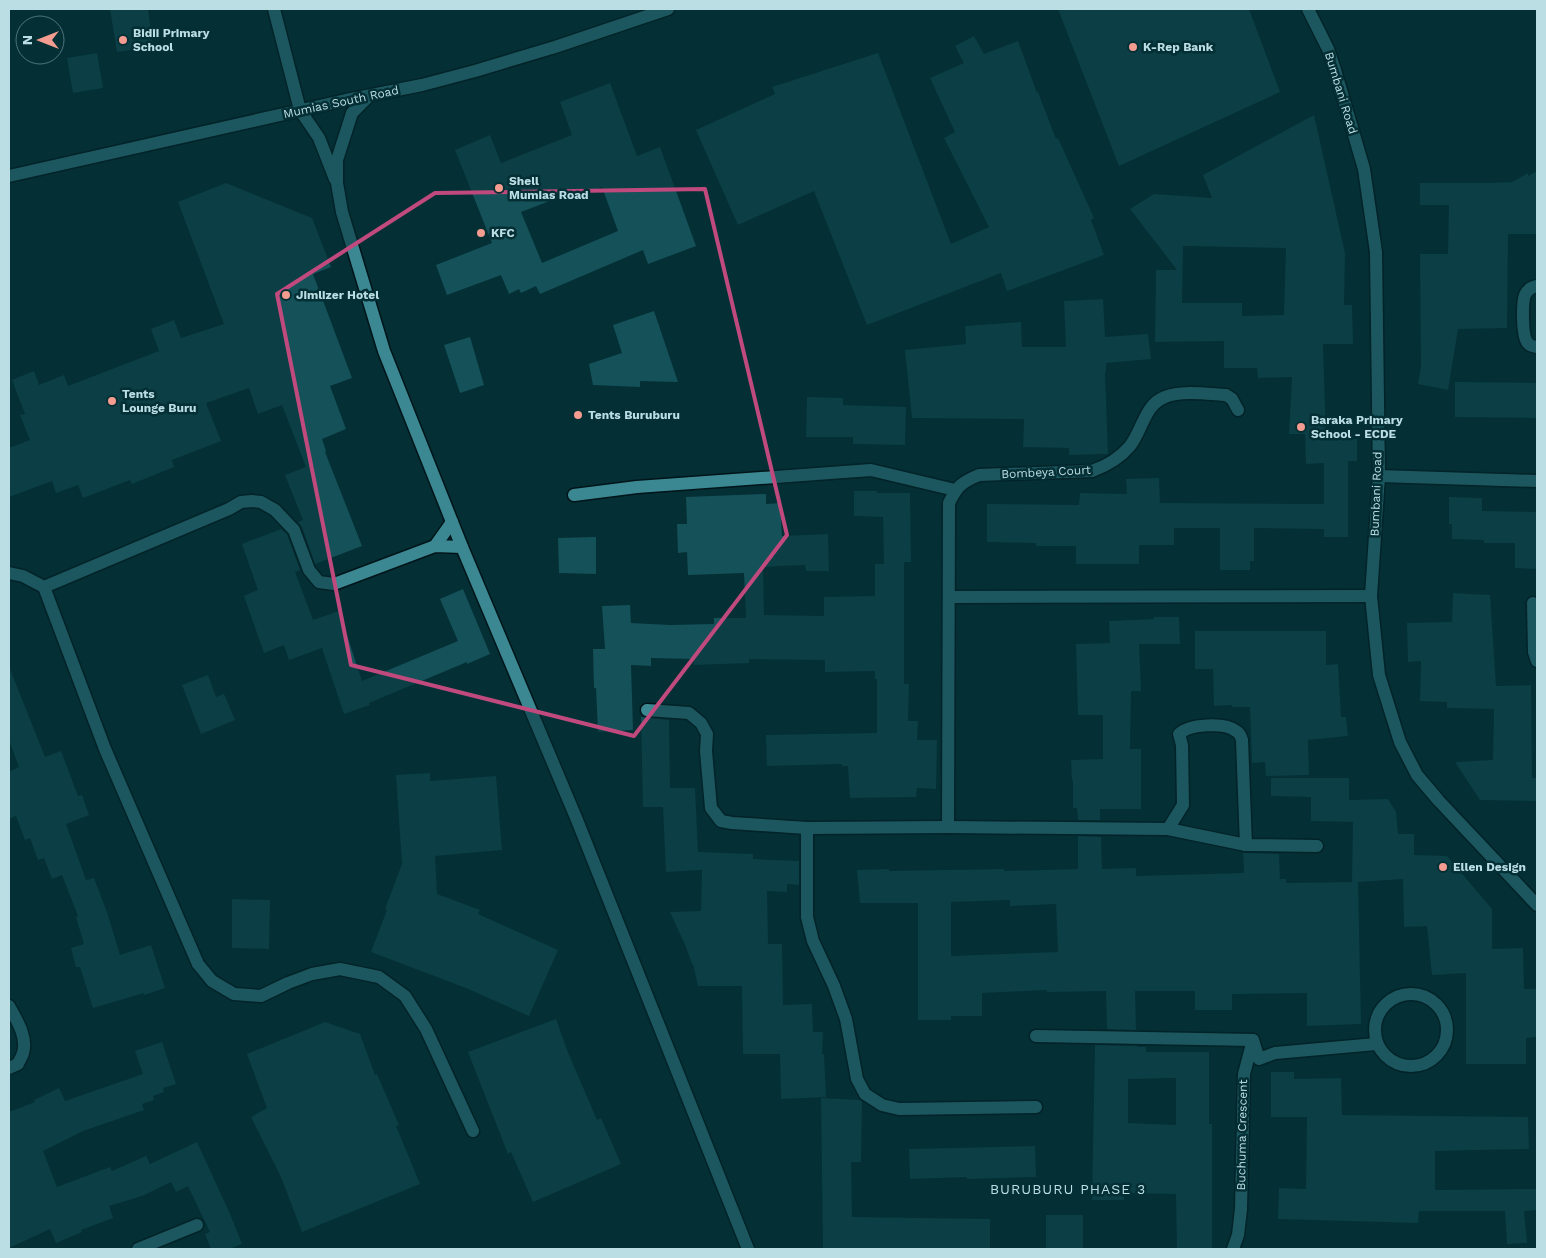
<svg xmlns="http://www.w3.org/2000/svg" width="1546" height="1258" font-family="'Work Sans',sans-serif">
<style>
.building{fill:#155159;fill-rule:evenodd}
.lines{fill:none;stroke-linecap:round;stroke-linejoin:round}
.street-casing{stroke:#001519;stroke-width:15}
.secondary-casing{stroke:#001519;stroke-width:15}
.street{stroke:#3b8792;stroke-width:12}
.secondary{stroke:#3b8792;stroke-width:12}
.marked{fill:none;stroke:#c04a7d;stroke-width:4;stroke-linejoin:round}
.poi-dot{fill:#f59c90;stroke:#042f35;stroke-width:2}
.labels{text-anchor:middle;stroke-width:5;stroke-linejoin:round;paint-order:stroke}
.poi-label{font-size:12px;font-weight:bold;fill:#bbdee4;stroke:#042f35;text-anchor:start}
.street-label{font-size:12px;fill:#bbdee4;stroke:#042f35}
.neighbourhood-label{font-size:14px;letter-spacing:1px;fill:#bbdee4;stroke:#042f35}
</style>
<rect width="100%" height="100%" fill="#042f35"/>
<!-- building -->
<g class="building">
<polygon points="110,9 148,9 153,47 117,52"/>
<polygon points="1058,9 1249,9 1280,92 1119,166"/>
<polygon points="974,36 984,54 1018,41 1037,93 1038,92 1056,139 1058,138 1094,218 1091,220 1104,255 1007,291 1001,273 867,325 814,191 738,225 696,130 775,94 772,87 878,53 951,244 989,227 944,138 955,132 930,78 964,63 955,46"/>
<polygon points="97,53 103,88 73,93 67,58"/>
<path d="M610,83l27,73 23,-9 36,99 -48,18 -5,-14 -103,44 -4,-8 -15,7 -2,-4 -10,5 -8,-19 -54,20 -11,-30 56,-22 -37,-93 35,-15 11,28 71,-28 -12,-33zM602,187l16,44 -76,32 -21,-51 47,-18 2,6z"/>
<path d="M1314,115l31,138 -1,52h8l1,39h-30l3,96 31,-1v22h-9v76h-24v-8l-70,-1v33h-4v9h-30v-42h-46v17h-35v19h-63v-18h-40v-3l-49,-1v-38l92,1 1,-12 47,1 -1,-15 33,-1 1,25 164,1v-41l-18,1 -1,-30h-16l3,-57 -34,1 -1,-10h-33v-27l-69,1 1,-72h21l-47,-61 24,-15 58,4 -9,-23zM1183,246l103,2 -2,67 -42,1v-13h-60z"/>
<polygon points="1537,171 1537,234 1508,234 1507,328 1458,329 1448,390 1418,384 1421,367 1420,254 1448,254 1449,205 1420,205 1420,183 1490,183 1512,182 1528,173 1528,176"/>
<polygon points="226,183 312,218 331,267 313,274 352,378 330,386 346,429 322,439 326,451 325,452 362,546 315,564 302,527 298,522 303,520 285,475 306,467 282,405 258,414 249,388 206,403 221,441 172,460 174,467 132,484 130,480 83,498 78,485 56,493 52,481 9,497 9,448 30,440 20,415 25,414 12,380 34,371 39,385 64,375 68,386 159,351 151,329 174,320 181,338 224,324 178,202"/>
<polygon points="1103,299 1105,337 1148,334 1151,359 1106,363 1106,372 1105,372 1108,454 1069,455 1069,448 1023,447 1024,419 912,418 905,350 966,344 965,326 1021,322 1022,347 1066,347 1064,301"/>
<polygon points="654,311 678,382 640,381 640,387 593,385 589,364 622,353 613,325"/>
<polygon points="470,337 484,385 460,393 444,345"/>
<polygon points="1455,382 1537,383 1537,418 1455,417"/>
<polygon points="807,397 843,398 843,405 906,407 905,445 853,444 853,437 806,437"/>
<polygon points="854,491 877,491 877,493 910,493 911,562 904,562 904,684 909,684 908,721 918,721 917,740 937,740 936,789 917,788 916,797 850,798 848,766 842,766 842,764 767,766 766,735 877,733 877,679 875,679 875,671 825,672 825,660 749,659 749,663 694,665 694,659 651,658 651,666 631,665 633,730 598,732 596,688 594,688 593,649 605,649 602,606 630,605 631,623 670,625 714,624 714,618 746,618 744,573 688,575 687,552 678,553 677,524 687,524 686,497 766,494 766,504 780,503 782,536 828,534 829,571 806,571 805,565 763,567 764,615 824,616 824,597 875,596 875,564 884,564 883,517 854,516"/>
<polygon points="1449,497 1482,498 1482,511 1537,512 1537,569 1515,568 1515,543 1484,543 1484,540 1452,539 1452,524 1449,524"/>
<polygon points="281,529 287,534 300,570 295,572 313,620 339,611 362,681 458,641 440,599 463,589 490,654 467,664 467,662 369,703 370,705 344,714 322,648 289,660 284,645 264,653 244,596 258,590 242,544"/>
<polygon points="596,537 596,574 559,573 558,538"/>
<polygon points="1453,593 1490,595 1496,686 1531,685 1532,778 1537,778 1537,801 1480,800 1455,762 1493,760 1494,709 1447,708 1447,702 1420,701 1421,661 1408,662 1407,623 1452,622"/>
<polygon points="1154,617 1179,617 1180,644 1139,644 1141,691 1131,691 1130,749 1141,749 1141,809 1100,809 1100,820 1078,820 1077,808 1073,808 1073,780 1072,780 1071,760 1103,759 1103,715 1078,715 1076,644 1110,643 1109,621 1154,619"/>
<polygon points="1195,631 1326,631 1326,665 1338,664 1341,717 1346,717 1348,736 1308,740 1309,775 1266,776 1265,762 1252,763 1250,707 1232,707 1232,705 1214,706 1213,669 1195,669"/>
<polygon points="9,669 10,669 45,757 61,751 78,796 82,795 89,815 66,824 86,880 94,878 108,915 120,955 151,945 165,988 144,995 144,993 93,1008 80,967 76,967 71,948 84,944 76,917 78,916 62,875 52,879 44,858 38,860 30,838 25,840 16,816 9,819 9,772 19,767 9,740"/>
<polygon points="208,675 216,697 224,694 235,720 201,734 182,685"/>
<polygon points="641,717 669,720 670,788 695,788 698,852 753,854 753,859 799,861 799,885 787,884 787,892 767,891 768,944 782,944 783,1005 812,1004 813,1032 823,1032 822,1054 824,1054 826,1097 781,1099 780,1054 743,1054 742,986 698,986 693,964 692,964 686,947 670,912 701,911 702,870 666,872 663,807 643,807"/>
<polygon points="430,773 430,781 496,776 502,850 435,856 437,894 480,910 478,914 558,950 529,1016 466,988 371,952 387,910 385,909 402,864 396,775"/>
<path d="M1271,778h78v22l39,-1 8,13 2,22h16v21l33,1 45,53v40l31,-1 1,41h13v48l-11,1v26h-60v-91l-34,2 -5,-49 -23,1 -1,-48 -45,3 3,142 -54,2v-33l-75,1v16h-37v-19h-60l1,39 -29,-1 -1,-38 -59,1v-2l-65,3v23h-31v4h-33v-117h-58l-3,-33 32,-1v2l115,-2v2l74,-2v-33l23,1 1,32 34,-1v8l108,-3 -1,-20 36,1 1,25h6v4l66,-1 1,-60 -42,-1v-24l-40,-1zM1010,900v6l46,-2 2,48 -107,4v-54z"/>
<polygon points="232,899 270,900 269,949 232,948"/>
<polygon points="556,1019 567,1050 597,1120 601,1118 621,1164 533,1202 511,1152 508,1154 468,1052"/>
<polygon points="325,1022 360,1034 375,1075 377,1074 399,1125 396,1126 420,1184 302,1232 281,1177 251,1117 267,1108 247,1054"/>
<polygon points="162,1042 176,1084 163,1088 164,1092 153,1096 154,1100 142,1104 144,1110 83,1131 43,1151 57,1187 110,1167 112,1171 146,1156 150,1164 197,1142 230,1214 242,1244 229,1249 211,1249 205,1234 210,1232 188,1186 176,1192 171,1182 142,1196 109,1206 113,1218 81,1230 82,1232 56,1243 50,1229 9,1248 9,1112 35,1102 34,1100 59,1088 65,1101 143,1074 135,1051"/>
<path d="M1095,1045l42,1v1h9v5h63v72h3v125h-35l-1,-55 -52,-1v7h-32zM1176,1078v47l-48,-2v-44z"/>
<polygon points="1271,1072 1294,1072 1294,1079 1341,1078 1342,1115 1528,1117 1529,1149 1435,1151 1435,1190 1537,1189 1537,1210 1524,1211 1527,1243 1507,1244 1505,1211 1419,1211 1418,1223 1278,1219 1279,1188 1306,1189 1307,1117 1271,1117"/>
<polygon points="821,1098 860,1100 862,1102 861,1162 851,1162 852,1217 990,1219 990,1249 823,1249"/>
<polygon points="1035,1146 1036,1177 967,1179 967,1177 910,1179 909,1149"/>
<rect x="1046" y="1215" width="37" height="34"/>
</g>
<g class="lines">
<!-- street casing -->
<g class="street-casing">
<g id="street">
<polyline points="274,9 300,110"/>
<polyline points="1308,9 1328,49 1335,70 1364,169 1376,252 1379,476 1371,596 1379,675 1400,742 1417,775 1439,801 1537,905"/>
<path d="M1537,286c-5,1 -10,4 -12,9 -3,8 -3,40 2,47 2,4 6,4 10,5"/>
<polyline points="1379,476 1537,481"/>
<polyline points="574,495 637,487 871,470 955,490"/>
<polyline points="435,546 452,522"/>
<polyline points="462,547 435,546 334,584 319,582 309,570 294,530 275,510 261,502 252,501 241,502 229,509 44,587 105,749 198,964 212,981 234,994 261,996 288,983 312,974 340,969 379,977 405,996 426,1029 473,1131"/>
<polyline points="9,573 23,576 44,587"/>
<polyline points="949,597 1371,596"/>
<polyline points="1533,603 1534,652 1537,661"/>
<polyline points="647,710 689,713 701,723 707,734 706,751 711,808 721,821 732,823 807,828 948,827 1168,829 1246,845 1317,846"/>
<path d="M948,827l1,-324c8,-17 13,-21 30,-28l113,-4c14,-5 28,-13 38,-25 12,-15 15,-42 35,-49 17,-7 43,-3 61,-2l6,4 6,11"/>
<polyline points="807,828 807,917 813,941 834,986 846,1019 857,1079 865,1094 882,1105 899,1109 1036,1107"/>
<path d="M1168,829l15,-24 -1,-60 -3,-11c10,-10 46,-12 57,-3 4,2 5,5 6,9l4,105"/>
<circle cx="1411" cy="1030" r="36"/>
<path d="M9,1006c7,13 19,31 14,47 -1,4 -4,8 -5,11l-9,4"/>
<polyline points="1036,1036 1253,1040"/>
<polyline points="138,1249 197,1225"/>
<polyline points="1233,1249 1238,1235 1241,1209 1244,1074 1253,1040 1259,1059 1275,1053 1376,1044"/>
</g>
</g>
<!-- secondary casing -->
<g class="secondary-casing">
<g id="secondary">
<polyline points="369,96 352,113 337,160 337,183 342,212 384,351 462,547 577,820 748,1249"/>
<polyline points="300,110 319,138 335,179"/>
<polyline points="9,176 346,100 422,85 475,71 555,47 668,9"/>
</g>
</g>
<!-- street -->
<use href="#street" class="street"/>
<!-- secondary -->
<use href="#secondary" class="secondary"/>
</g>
<!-- marked area -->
<path d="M0 0H1546V1258H0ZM705,189l82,346 -153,201 -283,-71 -74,-371 158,-101z" fill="#042f35" fill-opacity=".55" fill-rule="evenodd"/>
<path class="marked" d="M705,189l82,346 -153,201 -283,-71 -74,-371 158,-101z"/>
<!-- markers -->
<g class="poi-dot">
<circle cx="123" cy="40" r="5"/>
<circle cx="1133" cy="47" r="5"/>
<circle cx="499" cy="188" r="5"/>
<circle cx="481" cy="233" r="5"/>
<circle cx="286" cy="295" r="5"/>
<circle cx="112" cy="401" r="5"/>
<circle cx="578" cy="415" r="5"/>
<circle cx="1301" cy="427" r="5"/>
<circle cx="1443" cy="867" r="5"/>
</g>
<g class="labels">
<!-- poi labels -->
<g class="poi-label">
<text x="133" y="37">Bidii Primary<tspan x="133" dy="14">School</tspan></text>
<text x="1143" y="51">K-Rep Bank</text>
<text x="509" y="185">Shell<tspan x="509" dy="14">Mumias Road</tspan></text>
<text x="491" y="237">KFC</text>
<text x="296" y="299">Jimlizer Hotel</text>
<text x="122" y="398">Tents<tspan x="122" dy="14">Lounge Buru</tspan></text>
<text x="588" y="419">Tents Buruburu</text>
<text x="1311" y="424">Baraka Primary<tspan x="1311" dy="14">School - ECDE</tspan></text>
<text x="1453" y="871">Ellen Design</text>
</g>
<!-- street labels -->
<g class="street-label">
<text transform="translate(1341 93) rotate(73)" y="4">Bumbani Road</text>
<text transform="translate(341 102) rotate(-12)" y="4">Mumias South Road</text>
<text transform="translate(1046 472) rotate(-3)" y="4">Bombeya Court</text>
<text transform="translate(1376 494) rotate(-88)" y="4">Bumbani Road</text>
<text transform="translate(1242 1135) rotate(-89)" y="4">Buchuma Crescent</text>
</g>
<!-- neighbourhood labels -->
<g class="neighbourhood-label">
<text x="1068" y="1194">BURUBURU PHASE 3</text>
</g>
</g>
<!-- border -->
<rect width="1546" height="1258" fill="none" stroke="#bbdee4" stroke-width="20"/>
<!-- north arrow -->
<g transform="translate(40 40) rotate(270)"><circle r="24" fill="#042f35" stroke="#4d757b"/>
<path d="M0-4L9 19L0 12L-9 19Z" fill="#f59c90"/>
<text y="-8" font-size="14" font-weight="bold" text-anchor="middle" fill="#bbdee4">N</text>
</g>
</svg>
